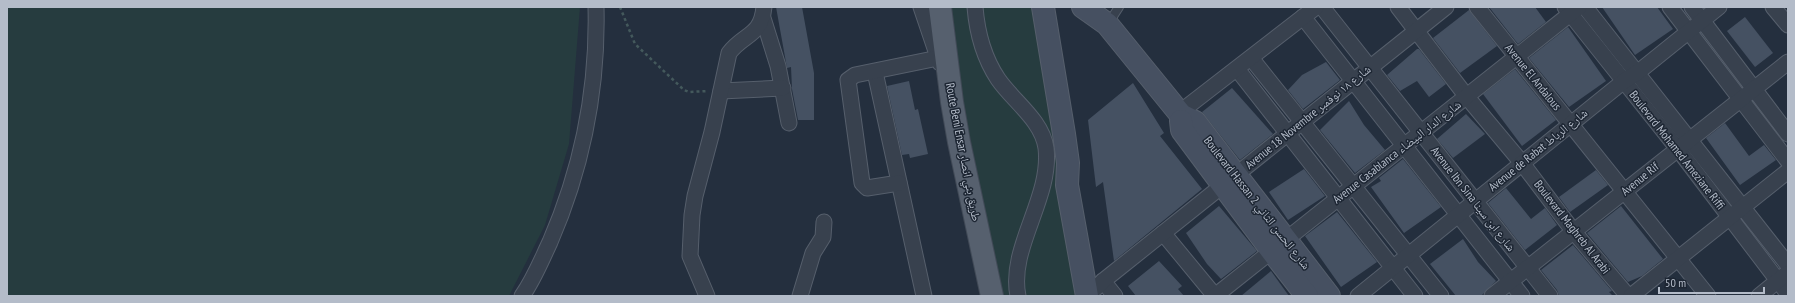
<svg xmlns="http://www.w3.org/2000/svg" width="1795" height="303" font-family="'PT Sans Narrow','Noto Naskh Arabic',sans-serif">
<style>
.green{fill:#263c3f}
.building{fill:#455162}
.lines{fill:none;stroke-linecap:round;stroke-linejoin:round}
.lane-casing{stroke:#565f6c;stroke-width:10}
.street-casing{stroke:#565f6c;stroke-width:17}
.secondary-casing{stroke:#565f6c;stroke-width:24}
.primary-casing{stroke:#414a57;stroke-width:24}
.path{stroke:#44595c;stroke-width:2.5;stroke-dasharray:3 3;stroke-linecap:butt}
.lane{stroke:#38414e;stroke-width:8}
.street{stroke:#38414e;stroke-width:15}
.secondary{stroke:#465061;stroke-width:22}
.primary{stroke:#56606e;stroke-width:22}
.labels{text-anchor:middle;stroke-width:3;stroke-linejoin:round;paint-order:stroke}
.street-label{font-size:12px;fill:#b4bcc9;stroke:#1d2633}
</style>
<rect width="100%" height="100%" fill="#242f3e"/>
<!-- green -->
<g class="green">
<polygon points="7,7 580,7 569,144 545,225 509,296 7,296"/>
<polygon points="948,7 1032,7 1081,296 1001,296 955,60"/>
</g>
<!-- building -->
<g class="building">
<polygon points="776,7 802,7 814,73 814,120 798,120 792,89 791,67 787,68"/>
<polygon points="1489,7 1535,7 1546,22 1518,44"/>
<polygon points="1602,7 1657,7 1673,29 1635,55"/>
<polygon points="1469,10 1497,46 1460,73 1433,38"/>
<polygon points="1745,17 1773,53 1755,67 1727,31"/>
<polygon points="1568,27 1606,81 1569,107 1529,58"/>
<polygon points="1417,49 1419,49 1446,84 1429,97 1417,81 1400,91 1387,75"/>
<polygon points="1326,62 1340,80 1303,109 1288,90 1302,75"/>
<polygon points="1515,69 1556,120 1522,146 1483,94"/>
<polygon points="909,81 915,110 918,109 928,154 910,158 909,154 902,155 887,86"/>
<polygon points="1133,83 1164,133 1160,136 1202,189 1114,261 1103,182 1096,187 1088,120"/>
<polygon points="1232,88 1273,134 1240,160 1202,112"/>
<polygon points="1349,101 1364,125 1385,150 1355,173 1320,130"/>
<polygon points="1466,114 1485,134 1453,158 1437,139"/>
<polygon points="1725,123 1749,156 1764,145 1776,160 1740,185 1706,138"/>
<polygon points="1403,159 1441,207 1404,233 1371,187 1381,181 1379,178"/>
<polygon points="1304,169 1325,196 1288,220 1269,192"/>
<polygon points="1596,170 1608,185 1570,212 1559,197"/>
<polygon points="1506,188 1531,219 1545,208 1557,225 1525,250 1488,203"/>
<polygon points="1219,206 1257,251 1221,279 1207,264 1186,233"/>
<polygon points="1621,206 1663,259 1642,276 1628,282 1587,233"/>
<polygon points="1337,212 1377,262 1341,287 1305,236"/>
<polygon points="1463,239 1478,262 1496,281 1481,296 1456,296 1430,264"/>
<polygon points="1573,245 1612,291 1609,292 1613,296 1559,296 1557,290 1541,270"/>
<polygon points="1159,261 1182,286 1178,289 1184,296 1136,296 1128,286"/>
<polygon points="1271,271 1289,296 1241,296"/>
</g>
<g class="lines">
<!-- lane casing -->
<g class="lane-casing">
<polyline id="lane" points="1108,24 1119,7"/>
</g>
<!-- street casing -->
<g class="street-casing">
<g id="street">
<polyline points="921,7 940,63"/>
<path d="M975,7c2,25 9,51 23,72 15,22 44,41 48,69 6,50 -38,100 -28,148"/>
<polyline points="1322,7 1550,296"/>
<polyline points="1398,7 1467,97 1522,163 1574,232 1628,296"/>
<polyline points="1477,7 1708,296"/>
<polyline points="1565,7 1678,149 1788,294"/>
<polyline points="1585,7 1788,265"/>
<polyline points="1670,7 1788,161"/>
<polyline points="1692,7 1788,134"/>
<polyline points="1773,7 1788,25"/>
<polyline points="1303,17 1522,296"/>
<polyline points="763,18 778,66 789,123"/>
<polyline points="1251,58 1441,296"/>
<polyline points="1237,69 1415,296"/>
<polyline points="875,72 924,296"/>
<polyline points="721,91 783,88"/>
<polyline points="1179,113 1316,7"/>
<polyline points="899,183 867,188 862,183 848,80 855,75 938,58"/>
<polyline points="1163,233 1215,296"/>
<polyline points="1103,281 1115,296"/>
<polyline points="1096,288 1103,281 1446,7"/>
<path d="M522,296c12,-17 19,-35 28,-54 32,-74 48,-155 46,-235"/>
<path d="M707,296l-17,-40 2,-41 3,-19 17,-64 17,-79c15,-20 32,-16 35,-46"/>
<polyline points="800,296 813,253 823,237 824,222"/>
<polyline points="1215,296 1579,7"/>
<polyline points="1358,296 1624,81 1637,73 1719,7"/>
<polyline points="1492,296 1788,62"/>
<polyline points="1631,296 1788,171"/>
<polyline points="1759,296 1786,274"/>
</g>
</g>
<!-- secondary casing -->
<g class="secondary-casing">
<g id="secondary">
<polyline points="1043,7 1064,134 1068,163 1067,185 1087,296"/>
<polyline points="1083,7 1107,24 1181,115 1195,122 1329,296"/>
<polyline points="1181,121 1182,130 1272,251 1307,296"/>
</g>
</g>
<!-- primary casing -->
<g class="primary-casing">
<polyline id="primary" points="940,7 952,102 959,142 992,296"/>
</g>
<!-- path -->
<polyline class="path" points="620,7 635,44 684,90 689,92 708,91"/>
<!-- lane -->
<use href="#lane" class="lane"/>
<!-- street -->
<use href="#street" class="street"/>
<!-- secondary -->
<use href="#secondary" class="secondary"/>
<!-- primary -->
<use href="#primary" class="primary"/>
</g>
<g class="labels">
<!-- street labels -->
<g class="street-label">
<text transform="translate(1533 77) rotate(51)" y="4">Avenue El Andalous</text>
<text transform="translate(1308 117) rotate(-39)" y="4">Avenue 18 Novembre شارع ١٨ نوفمبر</text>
<text transform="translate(1538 150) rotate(-39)" y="4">Avenue de Rabat شارع الرباط</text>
<text transform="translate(1677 150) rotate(52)" y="4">Boulevard Mohamed Ameziane Riffi</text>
<text transform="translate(963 152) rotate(79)" y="4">Route Beni Ensar طريق بني انصار</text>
<text transform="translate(1397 152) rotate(-38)" y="4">Avenue Casablanca شارع الدار البيضاء</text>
<text transform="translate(1640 179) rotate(-39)" y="4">Avenue Rif</text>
<text transform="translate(1473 199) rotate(52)" y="4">Avenue Ibn Sina شارع ابن سينا</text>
<text transform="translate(1257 203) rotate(52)" y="4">Boulevard Hassan 2 شارع الحسن الثاني</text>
<text transform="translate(1572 227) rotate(52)" y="4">Boulevard Maghreb Al Arabi</text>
</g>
</g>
<!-- border -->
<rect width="1795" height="303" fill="none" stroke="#b4bcc9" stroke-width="16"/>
<!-- scale -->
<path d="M1659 287v6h105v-6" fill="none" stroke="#b4bcc9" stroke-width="2"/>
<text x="1665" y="287" font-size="12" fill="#b4bcc9" stroke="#1d2633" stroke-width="3" paint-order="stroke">50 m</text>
</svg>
